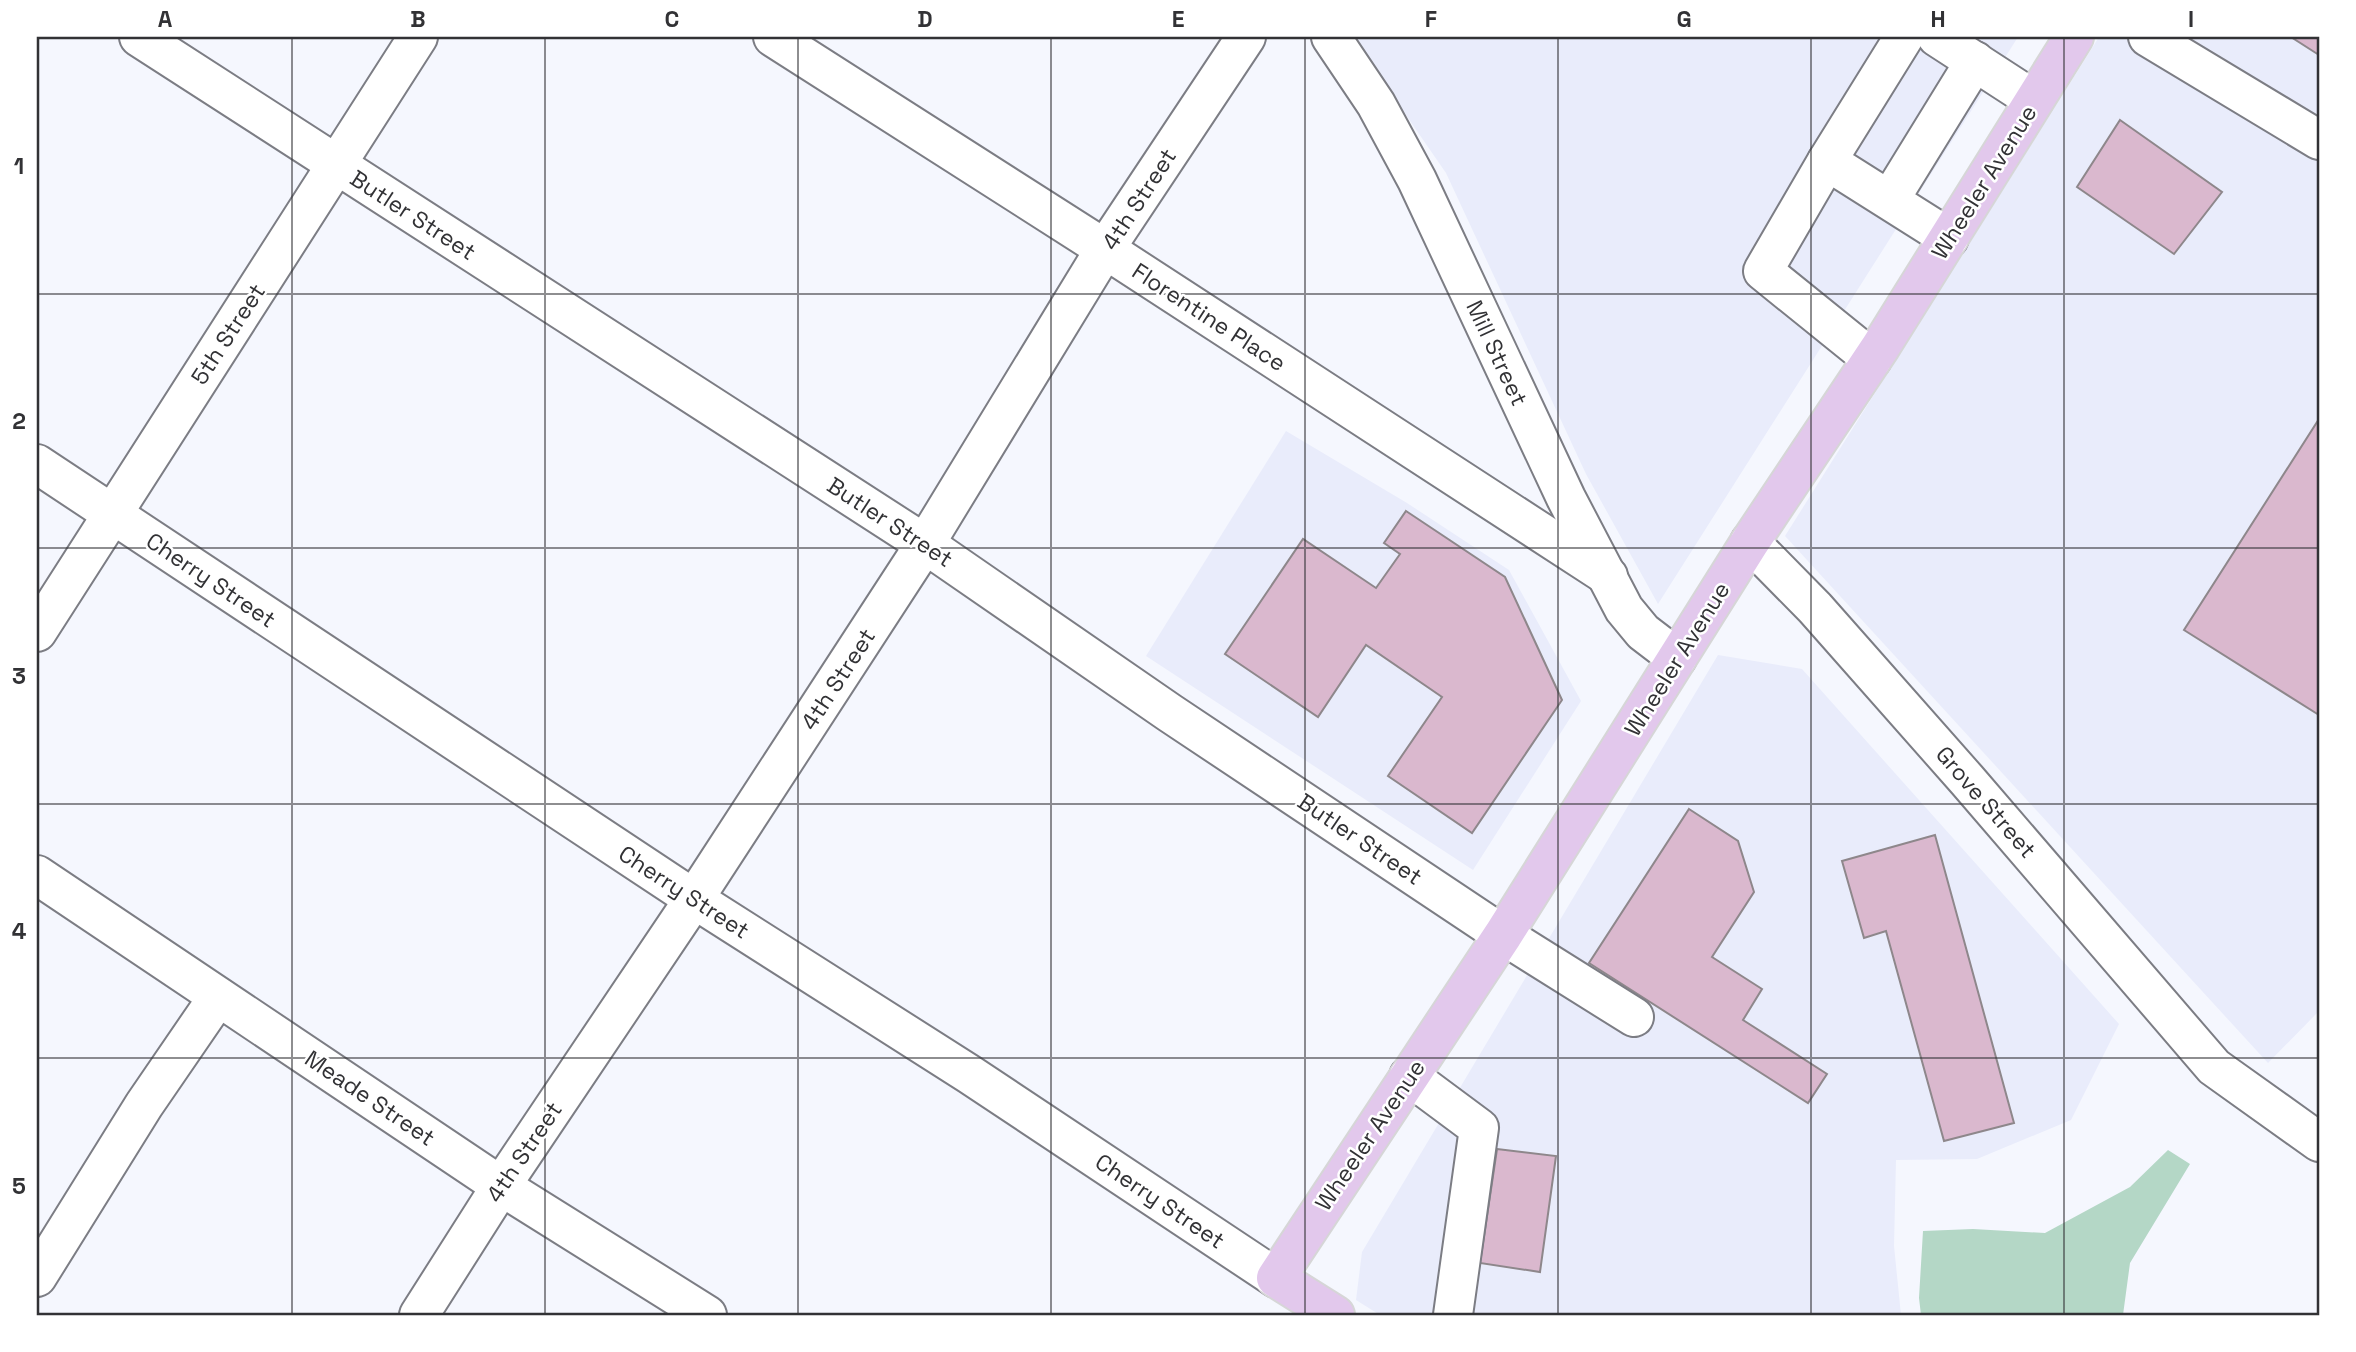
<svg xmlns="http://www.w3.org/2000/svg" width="2356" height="1352" font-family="'Space Grotesk',sans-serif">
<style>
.built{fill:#e9ecfb}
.green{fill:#b4d7c6}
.building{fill:#dab8ce;stroke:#8e878b;stroke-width:2}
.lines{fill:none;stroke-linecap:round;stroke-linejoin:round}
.minor-casing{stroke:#7c7d84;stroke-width:42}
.major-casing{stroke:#d6d6d7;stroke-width:42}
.minor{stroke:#fff;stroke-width:38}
.major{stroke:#e2c8ec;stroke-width:38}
.grid{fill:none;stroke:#323235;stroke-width:2;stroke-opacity:0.55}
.labels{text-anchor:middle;stroke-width:5;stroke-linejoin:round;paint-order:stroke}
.street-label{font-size:23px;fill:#323235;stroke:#fff}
.neatline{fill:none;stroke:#323235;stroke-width:2.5}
.grid-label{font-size:23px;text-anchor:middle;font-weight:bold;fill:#323235}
</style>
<rect width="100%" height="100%" fill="#f5f7fe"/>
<!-- built -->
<g class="built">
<polygon points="1352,37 2018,37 1658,604 1586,474 1446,173"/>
<polygon points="2099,37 2319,37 2319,1011 2268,1063 1785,536"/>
<polygon points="1286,431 1407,503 1509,570 1581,701 1473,870 1146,656"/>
<polygon points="1718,655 1802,669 2119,1024 2071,1120 1977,1159 1896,1160 1894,1246 1901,1315 1380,1315 1356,1300 1362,1252"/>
</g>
<!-- green -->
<polygon class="green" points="2168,1150 2190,1164 2130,1263 2123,1315 1921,1315 1919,1298 1923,1231 1973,1229 2045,1233 2130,1187"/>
<!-- building -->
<g class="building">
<polygon points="2291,37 2319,37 2319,55"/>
<polygon points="2120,120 2222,192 2174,254 2077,187"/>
<polygon points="2319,419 2319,715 2184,630"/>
<polygon points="1406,511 1505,577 1562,700 1472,833 1388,776 1442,697 1366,645 1318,717 1225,654 1303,539 1376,588 1400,554 1384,543"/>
<polygon points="1689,809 1738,841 1754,892 1712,957 1762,989 1743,1020 1827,1074 1808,1103 1589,963"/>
<polygon points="1935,835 2014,1123 1944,1141 1886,931 1864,938 1842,861"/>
<polygon points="1497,1149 1556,1156 1540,1272 1480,1263"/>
</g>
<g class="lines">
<!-- minor casing -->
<g class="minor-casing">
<g id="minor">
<polyline points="139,37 925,544 1170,713 1503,935 1634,1017"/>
<polyline points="773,37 1105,249 1608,576"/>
<polyline points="1331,37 1376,104 1417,180 1566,498 1624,609 1643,632 1677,658"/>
<polyline points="1904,37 1827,161 1949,238"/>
<polyline points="1937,37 2034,100"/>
<polyline points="2148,37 2319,140"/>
<polyline points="1827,161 1763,271 1872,359"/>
<polyline points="1890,199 1975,61"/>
<polyline points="37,464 694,899 969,1074 1276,1278"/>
<polyline points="1750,542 1815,608 1967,780 2214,1067 2319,1142"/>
<polyline points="37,632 418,37"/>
<polyline points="37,875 501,1186 707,1315"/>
<polyline points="1409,1076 1479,1128 1453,1315"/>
<polyline points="37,1277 144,1105 218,997"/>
<polyline points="419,1315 501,1186 694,899 925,544 1105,249 1246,37"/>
</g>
</g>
<!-- major casing -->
<g class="major-casing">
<polyline id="major" points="1335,1315 1276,1278 1503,935 1750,542 1881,346 2074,37"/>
</g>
<!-- minor -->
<use href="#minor" class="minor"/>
<!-- major -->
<use href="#major" class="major"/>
</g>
<!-- grid -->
<path class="grid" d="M292,37v1278M545,37v1278M798,37v1278M1051,37v1278M1305,37v1278M1558,37v1278M1811,37v1278M2064,37v1278M37,294h2282M37,548h2282M37,804h2282M37,1058h2282"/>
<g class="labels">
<!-- street labels -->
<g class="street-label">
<text transform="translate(1984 182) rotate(-58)" y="8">Wheeler Avenue</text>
<text transform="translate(1139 199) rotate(-57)" y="8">4th Street</text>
<text transform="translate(413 215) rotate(33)" y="8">Butler Street</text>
<text transform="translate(1209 317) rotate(33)" y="8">Florentine Place</text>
<text transform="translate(228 334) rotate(-57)" y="8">5th Street</text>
<text transform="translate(1497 353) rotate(65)" y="8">Mill Street</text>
<text transform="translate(890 522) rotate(33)" y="8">Butler Street</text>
<text transform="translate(211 580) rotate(34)" y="8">Cherry Street</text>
<text transform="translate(1677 659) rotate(-58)" y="8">Wheeler Avenue</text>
<text transform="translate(838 679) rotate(-57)" y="8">4th Street</text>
<text transform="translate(1986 802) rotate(49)" y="8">Grove Street</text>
<text transform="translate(1360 839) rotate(34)" y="8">Butler Street</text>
<text transform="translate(684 892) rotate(33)" y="8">Cherry Street</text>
<text transform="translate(370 1098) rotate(34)" y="8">Meade Street</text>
<text transform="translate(1370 1135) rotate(-56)" y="8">Wheeler Avenue</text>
<text transform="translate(524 1152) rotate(-56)" y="8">4th Street</text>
<text transform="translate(1160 1201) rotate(34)" y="8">Cherry Street</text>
</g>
</g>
<!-- border -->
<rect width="2356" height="1352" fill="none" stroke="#ffffff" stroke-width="77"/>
<rect x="38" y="38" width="2280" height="1276" class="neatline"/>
<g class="grid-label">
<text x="165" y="27">A</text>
<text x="418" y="27">B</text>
<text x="672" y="27">C</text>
<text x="925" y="27">D</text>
<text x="1178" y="27">E</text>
<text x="1431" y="27">F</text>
<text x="1684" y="27">G</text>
<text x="1938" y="27">H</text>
<text x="2191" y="27">I</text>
<text x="19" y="174">1</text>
<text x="19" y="429">2</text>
<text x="19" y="684">3</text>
<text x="19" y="939">4</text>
<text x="19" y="1194">5</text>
</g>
</svg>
